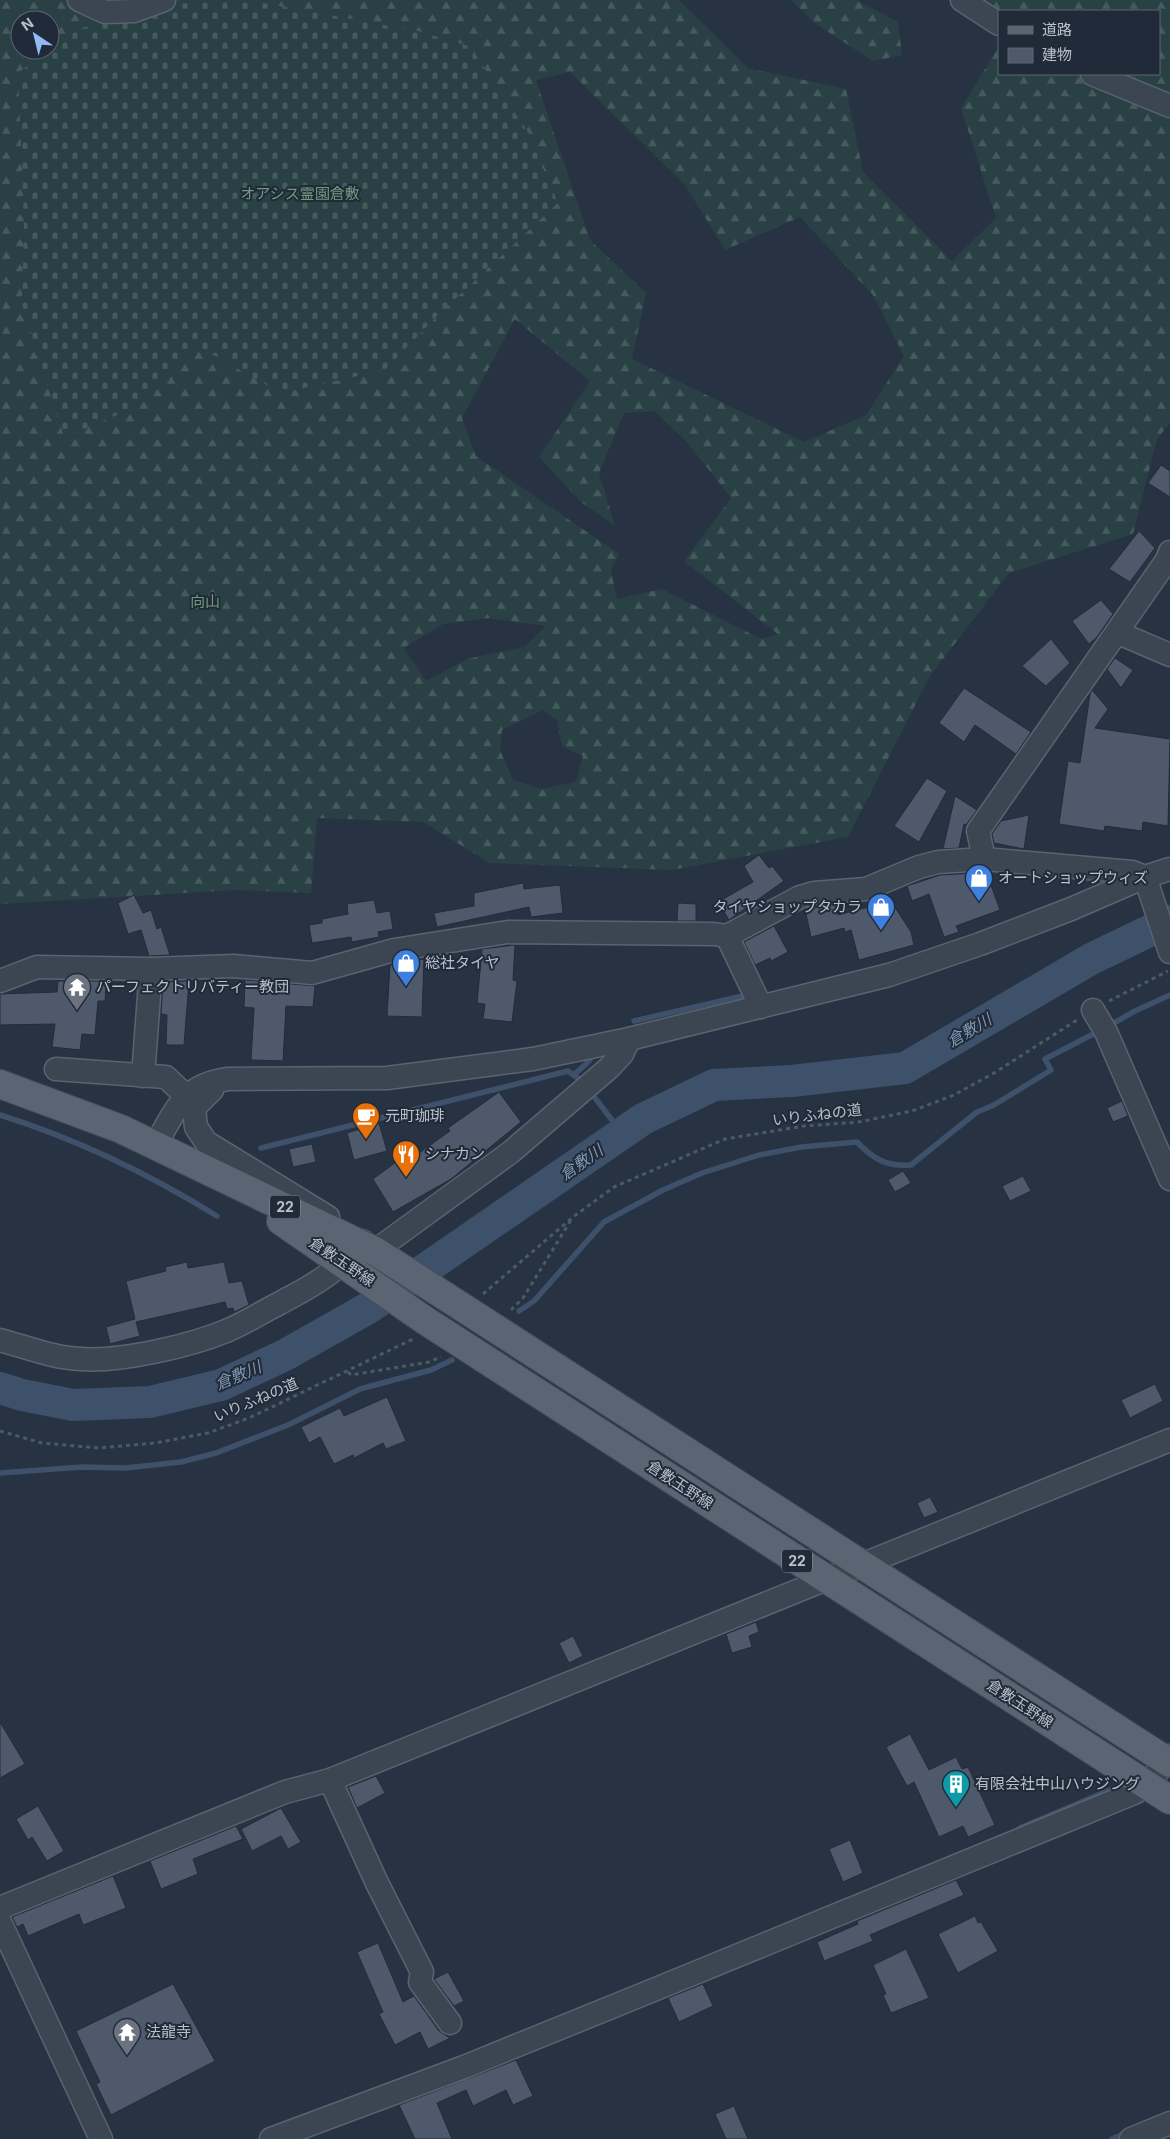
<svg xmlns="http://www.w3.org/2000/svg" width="1170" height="2139" font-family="Inter,'Noto Sans JP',sans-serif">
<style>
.forest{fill:url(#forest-firs);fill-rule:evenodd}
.cemetery{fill:url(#cemetery-stones)}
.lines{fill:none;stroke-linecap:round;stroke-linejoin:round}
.stream{stroke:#3e516b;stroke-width:5.5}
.river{stroke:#3e516b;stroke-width:32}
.building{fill:#4e5a6b;stroke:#222c3a}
.minor-casing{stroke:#5a6370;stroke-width:25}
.major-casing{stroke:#454e5c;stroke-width:30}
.path{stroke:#485d60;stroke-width:3;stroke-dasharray:4 4;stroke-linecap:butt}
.minor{stroke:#3c4552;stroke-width:22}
.major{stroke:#5a6472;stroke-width:28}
.labels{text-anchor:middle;stroke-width:4;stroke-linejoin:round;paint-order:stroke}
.shield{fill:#202a38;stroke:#8b93a0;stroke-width:1}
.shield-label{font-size:14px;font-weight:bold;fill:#b9c0cc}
.park-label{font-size:15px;fill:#709c7b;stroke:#202a38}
.poi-label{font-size:15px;fill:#b9c0cc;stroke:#202a38;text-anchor:start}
.street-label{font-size:15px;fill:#b9c0cc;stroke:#202a38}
.water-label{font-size:16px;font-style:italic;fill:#8197b2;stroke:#202a38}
</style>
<defs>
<pattern id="forest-firs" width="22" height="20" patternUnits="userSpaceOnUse" patternTransform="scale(1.25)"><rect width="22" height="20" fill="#294144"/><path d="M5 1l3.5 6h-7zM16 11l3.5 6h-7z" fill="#465b5e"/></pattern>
<pattern id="cemetery-stones" width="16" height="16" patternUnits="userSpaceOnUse" patternTransform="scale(1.25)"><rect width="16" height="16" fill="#294144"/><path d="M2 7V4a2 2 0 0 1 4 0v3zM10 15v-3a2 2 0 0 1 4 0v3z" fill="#465b5e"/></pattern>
</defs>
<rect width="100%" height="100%" fill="#273343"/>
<!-- forest -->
<g class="forest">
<path d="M0,0h679l69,68 98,21 17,83 89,89 44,-43 -35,-110 38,-62v28h160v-63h-160l-41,-11h212v423l-13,16 -24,95 -124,39 -79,103 -82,161 -177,33 -181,-7 -67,-41 -106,-4 -6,75 -75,-3 -236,14zM20,20h30v30l388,265 -53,55 -104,22 -82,-45 -65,61 -112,-103 2,-85 26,-170h-30zM570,72l115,113 40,65 75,-33 73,78 31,61 -38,59 -62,27 -172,-83 14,-66 -56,-53 -54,-160zM515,319l75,62 -51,76 42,45 34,24 -16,-53 25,-60 30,-2 33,31 44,56 -47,63 94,73 -17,5 -99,-50 -45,10 -6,-29 8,-16 -143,-98 -14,-38zM489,618l57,8 -22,21 -57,12 -41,22 -22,-33 39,-24zM543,710l14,10 5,26 21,10 -7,26 -35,7 -28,-9 -13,-30 2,-20z"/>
<polygon points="791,0 857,0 898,22 902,55 873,61 816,24"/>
</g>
<!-- cemetery -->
<polygon class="cemetery" points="201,1 257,2 418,31 469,46 528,132 558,203 438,315 385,370 281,393 199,347 134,408 64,437 22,305 24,220 18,73 76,30 134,11"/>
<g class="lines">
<!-- stream -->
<g class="stream">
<polyline points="634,1021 747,995"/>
<polyline points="1107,1027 1135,1011 1170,995"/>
<polyline points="574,1075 590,1060"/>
<polyline points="595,1098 622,1133"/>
<path d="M0,1115c77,24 149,59 217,101"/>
<polyline points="261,1148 568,1071 578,1078"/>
<path d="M519,1311l15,-10 70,-79 59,-32 39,-17 57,-18 42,-8 56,-5c16,17 30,25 54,23l66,-53 17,-7 57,-35 -6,-11 54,-28"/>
<polyline points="0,1473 82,1467 125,1468 181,1462 216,1453 288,1425 360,1389 431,1370 452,1360"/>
<polyline points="1020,1828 1112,1789"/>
<polyline points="1112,2139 1126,2133"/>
</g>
<!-- river -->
<polyline class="river" points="0,1388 22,1395 73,1405 150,1402 221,1385 285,1355 370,1307 643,1119 714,1085 792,1081 905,1068 1091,959 1170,921"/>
</g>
<!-- building -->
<g class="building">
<polygon points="1161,465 1170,471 1170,497 1148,483"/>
<polygon points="1139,531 1155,548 1130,582 1109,569"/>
<polygon points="1101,600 1113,614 1097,637 1089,644 1072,621"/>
<polygon points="1051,639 1070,663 1046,686 1022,666"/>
<polygon points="1115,658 1133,670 1121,688 1107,669"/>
<polygon points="964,688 1031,732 1016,754 975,725 964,742 939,723"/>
<polygon points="1092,690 1108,709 1095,728 1170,739 1168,826 1143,822 1142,831 1105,826 1104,831 1059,824 1068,761 1080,763 1090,694"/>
<polygon points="927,778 947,791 919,842 894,826"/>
<polygon points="955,796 977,810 966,825 964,824 959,848 943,849"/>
<polygon points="1029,815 1024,849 994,843 992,834 1001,821"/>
<polygon points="759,855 769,868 772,866 784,881 729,920 718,902 753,882 744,866"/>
<polygon points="977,873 987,874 1000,910 956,926 959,932 944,937 929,894 912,901 907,886 940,875"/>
<polygon points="523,883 524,889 560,885 563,913 531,917 529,907 437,927 434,913 474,906 474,893"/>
<polygon points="134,895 143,913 151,910 157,929 161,927 170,955 149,956 141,930 128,934 118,903"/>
<polygon points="374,900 377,913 390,911 393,929 378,932 379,937 352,942 351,937 312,943 309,925 322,923 322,919 348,914 347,904"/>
<polygon points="891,901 911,932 914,945 859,960 851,930 845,932 844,928 811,937 805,909 836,904 838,915"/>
<polygon points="678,903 696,904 696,921 677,921"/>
<polygon points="774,926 788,952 771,961 770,958 755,965 744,942"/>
<polygon points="515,945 513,980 517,981 512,1022 483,1019 485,1004 477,1003 482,949"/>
<polygon points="424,959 422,1017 387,1016 390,965"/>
<polygon points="245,980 315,986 313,1007 286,1006 283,1061 251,1060 254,1008 244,1007"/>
<polygon points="58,981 103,981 103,985 106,985 105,1001 98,1001 95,1035 82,1034 80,1050 52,1047 55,1024 0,1025 0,994 57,992"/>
<polygon points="189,981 184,1045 166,1045 167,1015 161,1014 163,982"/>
<polygon points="499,1092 521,1122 451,1179 393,1212 373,1179 415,1148 419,1153 450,1131 448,1128"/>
<polygon points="1122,1101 1128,1116 1113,1122 1107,1108"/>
<polygon points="379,1123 387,1151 354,1160 347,1133"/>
<polygon points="312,1144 316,1162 293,1167 289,1149"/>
<polygon points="903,1171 911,1183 895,1192 888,1180"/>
<polygon points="1023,1176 1031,1191 1010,1201 1002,1186"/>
<polygon points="187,1262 188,1268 224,1262 229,1283 242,1281 249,1305 234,1312 233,1308 227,1309 225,1302 136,1322 140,1336 110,1344 106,1327 135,1319 126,1281 166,1271 165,1267"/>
<polygon points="1155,1384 1163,1401 1130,1418 1121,1400"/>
<polygon points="387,1397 406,1441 386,1449 383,1443 354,1458 353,1455 334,1464 320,1437 309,1443 301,1427 340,1408 344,1416"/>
<polygon points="930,1497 938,1512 924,1518 917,1503"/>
<polygon points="756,1622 759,1632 749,1636 752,1647 732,1653 726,1634"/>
<polygon points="573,1636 583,1656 569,1663 559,1643"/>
<polygon points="0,1722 25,1764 0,1778"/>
<polygon points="910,1734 929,1770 956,1757 962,1769 968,1767 995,1825 968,1837 963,1826 939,1837 914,1782 907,1786 886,1747"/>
<polygon points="376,1776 385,1793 357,1808 348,1787"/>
<polygon points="38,1806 64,1851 47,1861 32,1837 28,1840 16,1819"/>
<polygon points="281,1808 301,1842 288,1849 281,1836 252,1851 241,1829"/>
<polygon points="236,1826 243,1839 193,1859 198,1874 161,1889 150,1861"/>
<polygon points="850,1840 863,1873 843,1882 829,1849"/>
<polygon points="113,1876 126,1908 83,1925 79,1914 28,1936 23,1924 17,1927 12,1917"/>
<polygon points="956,1880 964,1895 870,1935 873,1941 824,1961 817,1942 858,1924 857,1921"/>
<polygon points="975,1916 978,1923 981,1922 998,1951 958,1973 938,1934"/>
<polygon points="378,1943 403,2002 414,1996 439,2031 450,2038 428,2049 420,2032 395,2045 379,2014 383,2012 357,1952"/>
<polygon points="906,1949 929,1998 891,2013 883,1995 886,1994 873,1965"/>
<polygon points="448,1972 464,2001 454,2006 434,1979"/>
<polygon points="173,1984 215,2061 111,2115 96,2084 100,2082 76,2031"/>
<polygon points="703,1984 713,2006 679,2022 668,1998"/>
<polygon points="516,2060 533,2096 513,2105 506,2090 473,2106 466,2090 437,2103 452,2139 415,2139 399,2105"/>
<polygon points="734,2106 748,2139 726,2139 715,2114"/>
</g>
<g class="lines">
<!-- minor casing -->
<g class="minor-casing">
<g id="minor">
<polyline points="79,0 105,12 134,11 164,0"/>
<polyline points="962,0 999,24"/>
<polyline points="1092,74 1170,106"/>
<polyline points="1119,631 1128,637 1170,655"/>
<polyline points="984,859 978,831 1167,560 1170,552"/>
<polyline points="727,936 800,897 814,893 866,889 919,867 938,862 984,859 1132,872 1145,877 1170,952"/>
<polyline points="0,981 37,967 151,969 234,966 312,973 394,950 508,932 714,934 727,936 761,1007"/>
<polyline points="1093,1010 1106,1032 1170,1179"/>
<polyline points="56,1069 166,1077 187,1097"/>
<polyline points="143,1076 151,969"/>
<polyline points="212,1090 194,1108 196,1127 206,1142 328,1217"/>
<path d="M156,1144c20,-35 28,-59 72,-65l159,-1 146,-19 96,-20 260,-64 91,-31 91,-35 74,-32 25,-8"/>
<polyline points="362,1241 375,1251 511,1152 609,1068 622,1054 629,1039"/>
<path d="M0,1340c26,7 54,18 81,19 39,3 109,-13 145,-28 18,-7 36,-19 54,-28 22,-12 44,-23 63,-41"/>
<polyline points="330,1780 377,1883 422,1972 420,1982 450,2023"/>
<polyline points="0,1908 285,1792 330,1780 1170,1440"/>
<polyline points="0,1922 101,2139"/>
<polyline points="271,2139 464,2067 651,1991 1134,1793 1147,1785 1170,1756"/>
<polyline points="1131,2139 1170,2123"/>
</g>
</g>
<!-- major casing -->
<g class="major-casing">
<g id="major">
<polyline points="0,1084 121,1129 375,1251 1170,1763"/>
<polyline points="281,1221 426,1321 1170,1800"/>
</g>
</g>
<!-- path -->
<g class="path">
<polyline points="1109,1001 1168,971"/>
<polyline points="483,1294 573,1217 614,1187 725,1139 804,1126 859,1122 912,1111 954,1095 994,1073 1077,1020"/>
<polyline points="511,1310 523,1298 571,1220"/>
<polyline points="348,1372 351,1375 429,1362 441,1357"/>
<polyline points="0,1431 42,1443 99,1448 155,1443 208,1433 249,1418 413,1339"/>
</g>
<!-- minor -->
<use href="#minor" class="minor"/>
<!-- major -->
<use href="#major" class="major"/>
</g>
<!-- icons -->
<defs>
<g id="shop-pin" transform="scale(1.4375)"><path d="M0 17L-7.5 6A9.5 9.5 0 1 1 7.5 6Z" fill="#3f7fe0" stroke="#202a38"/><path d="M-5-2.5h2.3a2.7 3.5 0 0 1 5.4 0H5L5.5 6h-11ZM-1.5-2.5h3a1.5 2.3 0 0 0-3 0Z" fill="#fff"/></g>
<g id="temple-pin" transform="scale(1.4375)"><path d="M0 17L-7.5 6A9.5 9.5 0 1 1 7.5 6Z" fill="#6b7280" stroke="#202a38"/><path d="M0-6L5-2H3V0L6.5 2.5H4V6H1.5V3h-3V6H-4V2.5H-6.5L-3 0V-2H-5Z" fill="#fff"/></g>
<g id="cafe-pin" transform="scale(1.4375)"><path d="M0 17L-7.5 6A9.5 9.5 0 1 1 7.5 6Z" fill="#e8710a" stroke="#202a38"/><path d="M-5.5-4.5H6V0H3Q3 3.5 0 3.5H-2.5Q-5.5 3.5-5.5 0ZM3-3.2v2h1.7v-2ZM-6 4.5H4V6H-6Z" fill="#fff"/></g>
<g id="restaurant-pin" transform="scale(1.4375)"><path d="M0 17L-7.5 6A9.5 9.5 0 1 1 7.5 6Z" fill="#e8710a" stroke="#202a38"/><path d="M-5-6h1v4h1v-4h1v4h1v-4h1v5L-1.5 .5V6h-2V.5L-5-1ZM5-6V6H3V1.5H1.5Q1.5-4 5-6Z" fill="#fff"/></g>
<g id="building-pin" transform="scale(1.4375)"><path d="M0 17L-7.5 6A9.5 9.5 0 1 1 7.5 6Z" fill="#0f9aa8" stroke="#202a38"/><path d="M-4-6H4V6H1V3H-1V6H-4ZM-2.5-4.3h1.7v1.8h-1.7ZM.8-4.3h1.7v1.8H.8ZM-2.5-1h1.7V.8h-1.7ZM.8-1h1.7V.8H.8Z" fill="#fff"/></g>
</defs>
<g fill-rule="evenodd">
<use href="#shop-pin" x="979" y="878"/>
<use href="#shop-pin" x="881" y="907"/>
<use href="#shop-pin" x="406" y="963"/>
<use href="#temple-pin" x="77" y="987"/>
<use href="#cafe-pin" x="366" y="1116"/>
<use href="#restaurant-pin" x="406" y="1154"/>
<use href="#building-pin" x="956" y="1784"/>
<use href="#temple-pin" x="127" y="2032"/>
</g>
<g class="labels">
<!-- shield labels -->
<g class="shield">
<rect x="270" y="1195.5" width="30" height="23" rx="4"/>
<rect x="782" y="1549.5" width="30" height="23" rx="4"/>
</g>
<g class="shield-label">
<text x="285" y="1212">22</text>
<text x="797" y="1566">22</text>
</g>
<!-- park labels -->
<g class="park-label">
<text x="300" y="199">オアシス霊園倉敷</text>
<text x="205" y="607">向山</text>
</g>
<!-- poi labels -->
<g class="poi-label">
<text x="998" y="883">オートショップウィズ</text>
<text x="862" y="912" text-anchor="end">タイヤショップタカラ</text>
<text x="425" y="968">総社タイヤ</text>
<text x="96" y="992">パーフェクトリバティー教団</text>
<text x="385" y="1121">元町珈琲</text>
<text x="425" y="1159">シナカン</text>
<text x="975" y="1789">有限会社中山ハウジング</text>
<text x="146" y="2037">法龍寺</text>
</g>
<!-- street labels -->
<g class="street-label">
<text transform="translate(817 1115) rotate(-7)" y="5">いりふねの道</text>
<text transform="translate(342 1262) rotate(34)" y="5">倉敷玉野線</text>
<text transform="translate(256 1400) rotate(-23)" y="5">いりふねの道</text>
<text transform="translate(680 1485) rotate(33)" y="5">倉敷玉野線</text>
<text transform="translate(1020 1704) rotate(33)" y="5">倉敷玉野線</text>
</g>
<!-- water labels -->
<g class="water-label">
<text transform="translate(969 1030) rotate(-31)" y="6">倉敷川</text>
<text transform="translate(581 1162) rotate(-35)" y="6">倉敷川</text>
<text transform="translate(238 1375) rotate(-23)" y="6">倉敷川</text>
</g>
</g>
<!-- legend -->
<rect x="998" y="10" width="162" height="65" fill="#202a38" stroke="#5d6673"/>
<rect x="1008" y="26" width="25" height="8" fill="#5a6472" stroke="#5d6673"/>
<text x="1042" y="35" font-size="15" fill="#b9c0cc">道路</text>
<rect x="1008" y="48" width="25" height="15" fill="#4e5a6b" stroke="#5d6673"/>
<text x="1042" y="60" font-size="15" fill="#b9c0cc">建物</text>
<!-- north arrow -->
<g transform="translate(35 35) rotate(325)"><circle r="24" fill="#202a38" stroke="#5d6673"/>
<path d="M0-4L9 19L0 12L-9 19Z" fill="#93baf7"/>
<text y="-8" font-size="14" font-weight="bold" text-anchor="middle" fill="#b9c0cc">N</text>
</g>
</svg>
